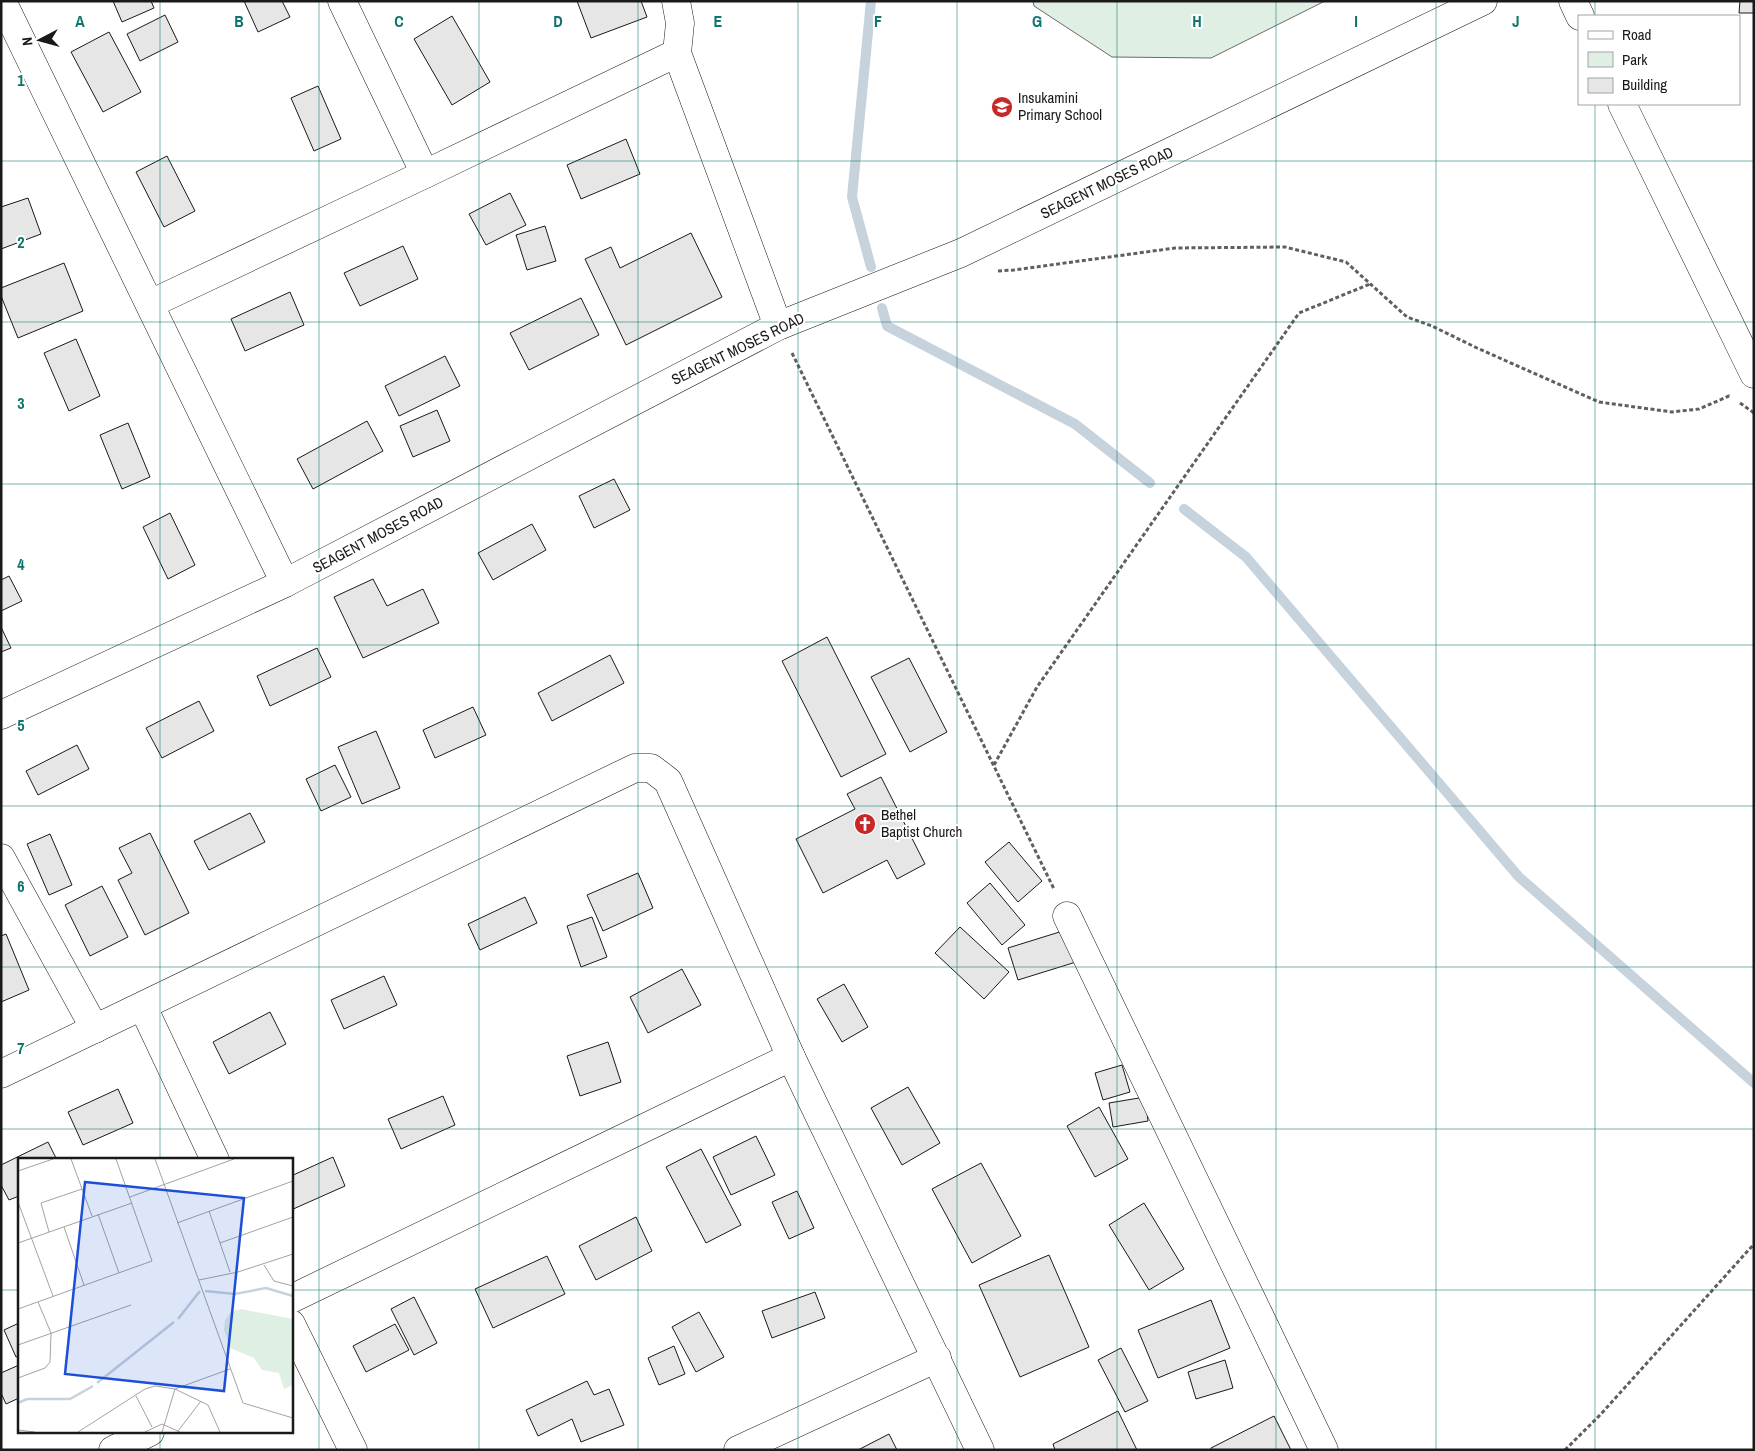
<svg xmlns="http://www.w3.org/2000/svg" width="1755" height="1451" font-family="'Archivo Narrow',sans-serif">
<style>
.green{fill:#e0efe3;stroke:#6a6a6a}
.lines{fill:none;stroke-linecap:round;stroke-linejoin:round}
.stream{stroke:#c6d2dc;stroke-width:10}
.building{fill:#e6e6e6;stroke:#1a1a1a}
.minor-casing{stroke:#1a1a1a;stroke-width:29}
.path{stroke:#5f5f5f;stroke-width:3;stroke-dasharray:4 2.5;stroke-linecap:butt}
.minor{stroke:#fff;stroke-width:28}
.grid{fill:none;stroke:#0f766e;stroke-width:1;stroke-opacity:0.55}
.labels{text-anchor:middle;stroke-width:4;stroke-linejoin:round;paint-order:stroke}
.poi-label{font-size:15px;fill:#1a1a1a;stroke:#fff;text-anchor:start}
.street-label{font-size:15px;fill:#1a1a1a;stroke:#fff}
.inset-river{fill:none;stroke:#c6d2dc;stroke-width:2.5}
.inset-road{fill:none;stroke:#a3a3a3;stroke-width:1}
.view{fill:#1d4ed8;fill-opacity:0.15;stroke:#1d4ed8;stroke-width:2.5}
.inset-edge{fill:none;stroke:#1a1a1a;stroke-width:2.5}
.grid-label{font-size:16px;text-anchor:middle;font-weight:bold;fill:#0f766e;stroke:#fff;stroke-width:4;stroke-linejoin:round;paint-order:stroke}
</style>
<rect width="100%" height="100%" fill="#fff"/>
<!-- green -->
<polygon class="green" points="1033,1 1325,1 1211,58 1112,57 1034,6"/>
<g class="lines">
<!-- stream -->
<g class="stream">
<polyline points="871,267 852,197 871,1"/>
<polyline points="882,308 887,326 1075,424 1150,483"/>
<polyline points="1184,509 1246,557 1519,877 1754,1083"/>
</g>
</g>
<!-- building -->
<g class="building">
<polygon points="113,1 151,1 154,8 122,22"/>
<polygon points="244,1 282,1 290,17 258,32"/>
<polygon points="577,1 641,1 647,17 591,38"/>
<polygon points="1740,1 1754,1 1754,13 1739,13"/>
<polygon points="165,15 178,42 140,61 127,34"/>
<polygon points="452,16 490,82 452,105 414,39"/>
<polygon points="109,32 141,92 103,112 71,52"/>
<polygon points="318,86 341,139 314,151 291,98"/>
<polygon points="626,139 640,174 581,199 567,165"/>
<polygon points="167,156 195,211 164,227 136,172"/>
<polygon points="510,193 526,225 486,245 469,214"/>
<polygon points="28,198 41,234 1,249 1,207"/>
<polygon points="545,226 556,261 527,270 516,235"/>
<polygon points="691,233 722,297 626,345 585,259 611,247 620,268"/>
<polygon points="403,246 418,279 360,306 344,273"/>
<polygon points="64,263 83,311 18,338 1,296 1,288"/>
<polygon points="290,292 304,325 245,351 231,319"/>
<polygon points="581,298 599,335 529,370 510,333"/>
<polygon points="76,339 100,396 69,411 44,353"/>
<polygon points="445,356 460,386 399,416 385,386"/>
<polygon points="437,410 450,441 413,457 400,426"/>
<polygon points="367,421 383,451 313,489 297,459"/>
<polygon points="128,423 150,477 122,489 100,435"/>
<polygon points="614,479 630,510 594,528 579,496"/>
<polygon points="170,513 195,565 168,579 143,527"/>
<polygon points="532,524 546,550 493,580 478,553"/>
<polygon points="9,576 22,601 1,611 1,580"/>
<polygon points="373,579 387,606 423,589 439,623 363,658 334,597"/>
<polygon points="1,627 11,648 1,652"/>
<polygon points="827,637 886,754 841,777 782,661"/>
<polygon points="317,648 331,677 270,706 257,676"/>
<polygon points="610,655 624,683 552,721 538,693"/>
<polygon points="909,658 947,732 910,752 871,677"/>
<polygon points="199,701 214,731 162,758 146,728"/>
<polygon points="473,707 486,735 435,758 423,730"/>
<polygon points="376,731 400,788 362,804 338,747"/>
<polygon points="77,745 89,769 38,795 26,771"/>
<polygon points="335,765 351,797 321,811 306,779"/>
<polygon points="881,777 925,864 897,879 887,860 823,893 796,839 855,809 847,794"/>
<polygon points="250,813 265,842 209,870 194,841"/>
<polygon points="150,833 189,913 145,935 118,880 132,873 119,848"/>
<polygon points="50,834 72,885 49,895 27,844"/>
<polygon points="1009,842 1042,881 1018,902 985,862"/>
<polygon points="638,873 653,908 603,931 587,895"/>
<polygon points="990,883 1025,925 1002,945 967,903"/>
<polygon points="102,886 128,937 90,956 65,905"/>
<polygon points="525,897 537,923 480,950 468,924"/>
<polygon points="592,917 607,957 581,967 567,926"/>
<polygon points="960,927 1009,972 984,999 935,953"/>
<polygon points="1066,930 1076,962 1018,980 1008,948"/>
<polygon points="6,934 29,990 1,1002 1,936"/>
<polygon points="682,969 701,1005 648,1033 630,997"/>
<polygon points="384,976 397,1005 344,1029 331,1000"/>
<polygon points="844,984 868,1027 842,1042 817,999"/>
<polygon points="270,1012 286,1044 229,1074 213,1042"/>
<polygon points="608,1042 621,1082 580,1096 567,1056"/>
<polygon points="1122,1065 1130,1092 1103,1100 1095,1073"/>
<polygon points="908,1087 940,1143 902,1165 871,1108"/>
<polygon points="118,1089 133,1123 83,1145 68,1112"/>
<polygon points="443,1096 455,1125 401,1149 388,1119"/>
<polygon points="1145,1097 1148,1121 1113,1127 1109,1103"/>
<polygon points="1099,1107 1128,1159 1095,1177 1067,1126"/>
<polygon points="756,1136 775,1175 731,1195 713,1157"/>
<polygon points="48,1142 57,1160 19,1160 19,1196 9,1200 1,1185 1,1165"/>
<polygon points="701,1149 741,1225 706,1243 666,1167"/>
<polygon points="333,1157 345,1186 291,1210 291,1176"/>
<polygon points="981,1163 1021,1236 972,1263 932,1189"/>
<polygon points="797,1191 814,1228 789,1239 772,1202"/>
<polygon points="1144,1203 1184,1269 1149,1290 1109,1225"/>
<polygon points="636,1217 652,1251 596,1280 579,1246"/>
<polygon points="1049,1255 1089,1347 1020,1377 979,1285"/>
<polygon points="547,1256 565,1294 493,1328 475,1289"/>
<polygon points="815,1292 825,1318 772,1338 762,1311"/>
<polygon points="414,1297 437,1343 414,1355 391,1309"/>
<polygon points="1211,1300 1230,1348 1158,1378 1138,1330"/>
<polygon points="699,1312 724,1357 696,1372 672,1327"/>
<polygon points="19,1323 19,1356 16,1357 4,1330"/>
<polygon points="395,1324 409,1350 366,1372 353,1346"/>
<polygon points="674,1346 685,1374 659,1385 648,1358"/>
<polygon points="1121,1348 1148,1401 1125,1412 1098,1360"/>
<polygon points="1225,1360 1233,1388 1196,1399 1188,1372"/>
<polygon points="19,1365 19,1398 6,1404 1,1393 1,1373"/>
<polygon points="587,1381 594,1395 609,1389 624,1425 581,1442 572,1419 538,1436 526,1410"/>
<polygon points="1118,1411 1137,1450 1055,1450 1053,1444"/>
<polygon points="1274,1416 1291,1450 1211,1450 1211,1448"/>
<polygon points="889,1434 897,1450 858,1450"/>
</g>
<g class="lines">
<!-- minor casing -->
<g class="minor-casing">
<g id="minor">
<polyline points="2,1 285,583"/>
<polyline points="342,1 425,174"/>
<polyline points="676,1 680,23 677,53 778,326"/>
<polyline points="1573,1 1580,16"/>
<polyline points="1622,104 1754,374"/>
<polyline points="150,304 425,174 677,53"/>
<polyline points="1,715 285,583 778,326 961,253 1483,1"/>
<polyline points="1,858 95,1029"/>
<polyline points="1067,916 1324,1450"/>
<polyline points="143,1007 215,1160"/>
<polyline points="1,1074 635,768 651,768 668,781 791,1057 980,1450"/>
<polyline points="291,1299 791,1057"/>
<polyline points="291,1324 353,1450"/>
<polyline points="113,1450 150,1432"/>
<polyline points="738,1450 937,1358"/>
</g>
</g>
<!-- path -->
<g class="path">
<polyline points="998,271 1014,270 1175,248 1285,247 1346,262 1407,317 1432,326 1477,348 1599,402 1672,412 1699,409 1729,396 1731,397"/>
<polyline points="792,353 1054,889"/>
<polyline points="1740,403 1754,413"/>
<polyline points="994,765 1037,687 1299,313 1370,284"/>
<polyline points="1565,1450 1601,1414 1754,1244"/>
</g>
<!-- minor -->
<use href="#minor" class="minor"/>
</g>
<!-- grid -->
<path class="grid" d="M160,1v1159M319,1v1449M479,1v1449M638,1v1449M798,1v1449M957,1v1449M1117,1v1449M1276,1v1449M1436,1v1449M1595,1v15M1595,104v1346M1,161h1753M1,322h1753M1,484h1753M1,645h1753M1,806h1753M1,967h1753M1,1129h1753M1,1290h18M291,1290h1463M160,1432v18"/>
<!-- icons -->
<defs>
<g id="school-disc" transform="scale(1.125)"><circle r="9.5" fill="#c62828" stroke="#fff"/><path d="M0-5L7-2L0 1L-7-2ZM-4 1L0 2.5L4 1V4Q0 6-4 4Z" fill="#fff"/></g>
<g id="church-disc" transform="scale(1.125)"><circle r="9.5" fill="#c62828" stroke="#fff"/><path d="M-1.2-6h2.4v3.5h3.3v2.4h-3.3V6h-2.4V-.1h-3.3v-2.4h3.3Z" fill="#fff"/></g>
</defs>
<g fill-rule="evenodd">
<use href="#school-disc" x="1002" y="107"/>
<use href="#church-disc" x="865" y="824"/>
</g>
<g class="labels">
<!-- poi labels -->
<g class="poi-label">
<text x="1018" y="103">Insukamini<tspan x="1018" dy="17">Primary School</tspan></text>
<text x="881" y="820">Bethel<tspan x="881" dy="17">Baptist Church</tspan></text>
</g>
<!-- street labels -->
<g class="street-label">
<text transform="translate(1107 183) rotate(-26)" y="5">SEAGENT MOSES ROAD</text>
<text transform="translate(738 349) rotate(-26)" y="5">SEAGENT MOSES ROAD</text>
<text transform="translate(378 535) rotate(-28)" y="5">SEAGENT MOSES ROAD</text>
</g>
</g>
<!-- overview -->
<g transform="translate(18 1158)">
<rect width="275" height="275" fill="#fff"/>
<path d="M223,151l52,10v66l-9,4 -5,-16 -17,-3 -8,-12 -24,-10 -6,-18 1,-10 6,-8z" fill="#e0efe3"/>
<path class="inset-river" d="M187,133l30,3 31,-6 27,8M160,161l22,-28M79,225l77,-61M0,245l9,-4h43l23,-13"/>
<path class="inset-road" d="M53,1l21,57M137,1l88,244 50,15M0,13l35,-12M112,39l104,-38M0,44l35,94M191,53l21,61M80,56l21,59M159,65l116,-42M46,69l20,58M31,74l-8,-29 41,-14M0,85l114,-40M202,85l73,-26M246,107l10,16 19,5M181,122l39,-8 55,-18M0,151l134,-48 -36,-102M0,187l113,-40M0,220l27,-10 5,-6 1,-29 -13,-31M118,238l16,31M0,272l17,2M160,273l23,-30M60,274l67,-43 10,-3 20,3 33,16 12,27M127,274l17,-8 18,8M144,274l13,-43 55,-20"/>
<path class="view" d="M67,24l159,16 -20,193 -159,-17z"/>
<rect width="275" height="275" class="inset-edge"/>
</g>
<g class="grid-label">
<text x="80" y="27">A</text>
<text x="239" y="27">B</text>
<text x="399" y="27">C</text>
<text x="558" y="27">D</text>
<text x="718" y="27">E</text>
<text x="878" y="27">F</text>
<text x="1037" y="27">G</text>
<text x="1197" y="27">H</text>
<text x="1356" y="27">I</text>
<text x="1516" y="27">J</text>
<text x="21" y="86">1</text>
<text x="21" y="248">2</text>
<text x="21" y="409">3</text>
<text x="21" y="570">4</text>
<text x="21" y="731">5</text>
<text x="21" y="892">6</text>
<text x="21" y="1054">7</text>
</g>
<!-- border -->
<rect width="1755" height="1451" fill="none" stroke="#1a1a1a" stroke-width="5"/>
<!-- legend -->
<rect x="1578" y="15" width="162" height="90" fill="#ffffff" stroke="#a3a3a3"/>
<rect x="1588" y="31" width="25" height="8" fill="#ffffff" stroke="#a3a3a3"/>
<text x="1622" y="40" font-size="15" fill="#1a1a1a">Road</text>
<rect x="1588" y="52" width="25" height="15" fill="#e0efe3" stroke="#a3a3a3"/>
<text x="1622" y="65" font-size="15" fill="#1a1a1a">Park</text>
<rect x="1588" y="78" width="25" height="15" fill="#e6e6e6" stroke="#a3a3a3"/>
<text x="1622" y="90" font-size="15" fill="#1a1a1a">Building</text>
<!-- north arrow -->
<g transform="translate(40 40) rotate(264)" stroke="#ffffff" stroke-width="4" paint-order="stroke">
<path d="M0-4L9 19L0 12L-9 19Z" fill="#1a1a1a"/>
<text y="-8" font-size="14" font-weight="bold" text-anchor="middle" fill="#1a1a1a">N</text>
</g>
</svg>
